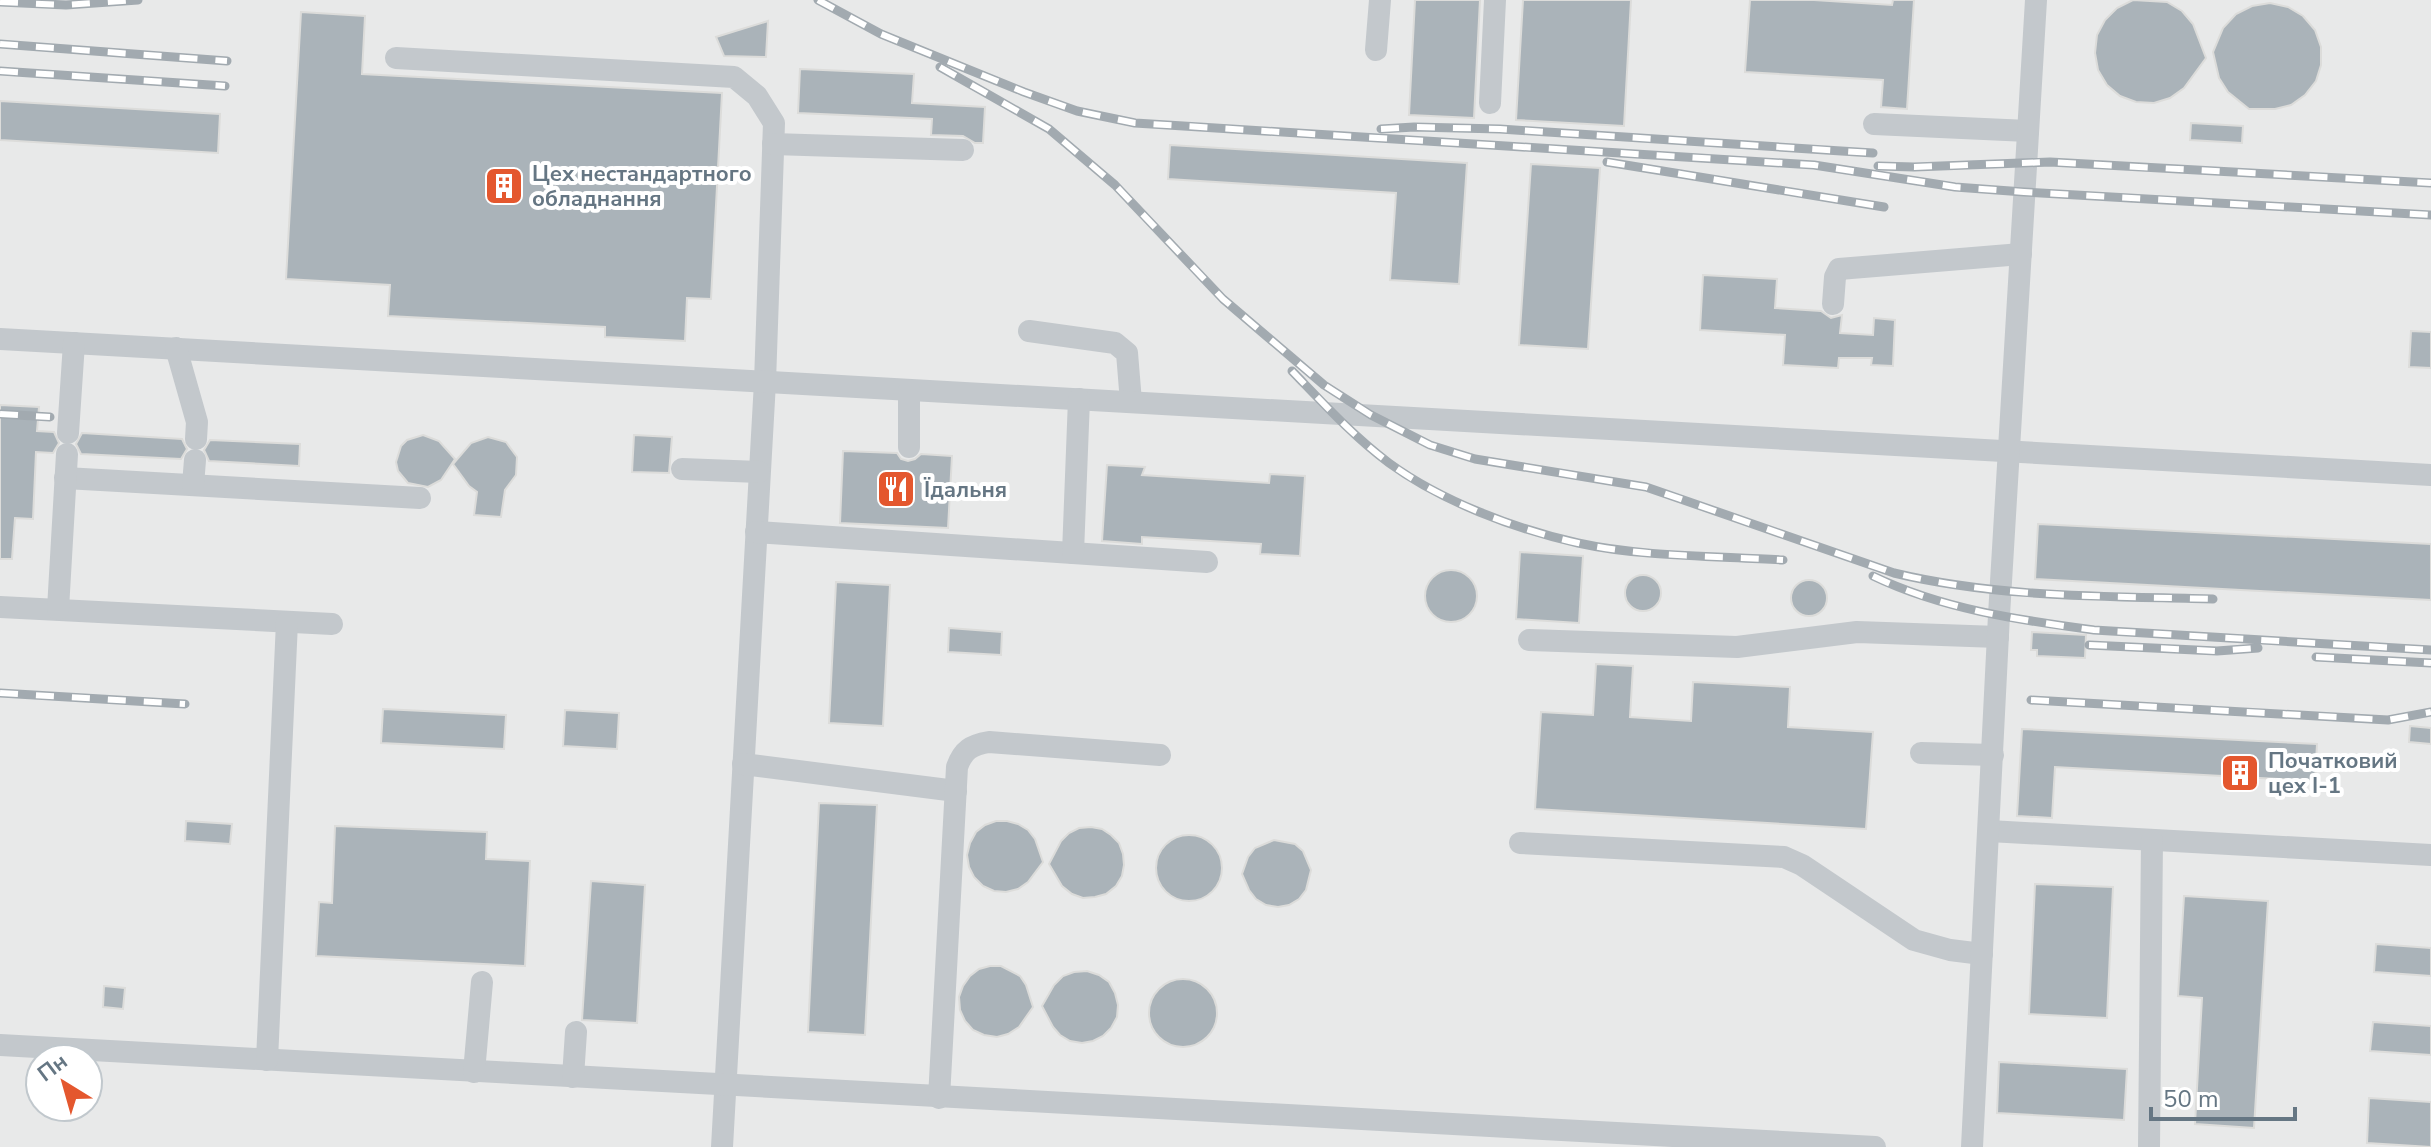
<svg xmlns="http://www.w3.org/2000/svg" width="2431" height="1147" font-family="'Nunito Sans',sans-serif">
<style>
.built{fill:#e8e9e9;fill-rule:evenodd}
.building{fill:#aab3b9;stroke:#dcdcda;stroke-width:2}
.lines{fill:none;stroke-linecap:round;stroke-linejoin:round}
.minor{stroke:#c3c8cc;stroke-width:22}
.rail-casing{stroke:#a2aab0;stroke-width:9}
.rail{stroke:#fff;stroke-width:6;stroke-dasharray:18;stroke-linecap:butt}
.labels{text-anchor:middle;stroke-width:8;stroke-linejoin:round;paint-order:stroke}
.poi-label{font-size:22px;font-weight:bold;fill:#657683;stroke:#fff;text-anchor:start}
</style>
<rect width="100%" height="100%" fill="#fafaf8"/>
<!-- built -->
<path class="built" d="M0,0h2431v1147h-2431zM40,1059h48v48h-48z"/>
<!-- building -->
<g class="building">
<polygon points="1415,0 1480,0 1474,118 1409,115"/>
<polygon points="1523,0 1631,0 1624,126 1516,120"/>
<polygon points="1750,0 1814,0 1892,5 1893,0 1914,0 1907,109 1881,107 1883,80 1745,72"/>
<polygon points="2133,0 2167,2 2182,11 2193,24 2206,58 2184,88 2170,98 2154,103 2136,102 2120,96 2107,85 2098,70 2095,53 2097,35 2105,20 2117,8"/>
<polygon points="2270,3 2288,7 2303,16 2315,30 2321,47 2321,65 2316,81 2305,95 2291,105 2275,109 2249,109 2228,92 2219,78 2213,52 2223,28 2236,14 2252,6"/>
<polygon points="301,12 365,16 362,74 722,93 711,299 687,298 685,341 605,337 605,327 388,316 390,285 286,279"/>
<polygon points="768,21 766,57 724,56 716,37"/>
<polygon points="800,69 914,74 912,103 985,107 983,143 975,143 963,136 931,135 932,119 798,113"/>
<polygon points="0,101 220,114 218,153 0,140"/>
<polygon points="2191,123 2243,126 2242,143 2190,140"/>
<polygon points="1170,145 1467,163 1459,284 1390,280 1396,193 1168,179"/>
<polygon points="1531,164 1600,168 1588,349 1519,345"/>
<polygon points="1703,275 1777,279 1775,308 1821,311 1831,318 1842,315 1840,333 1873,335 1874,318 1895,320 1893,366 1871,365 1872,358 1839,358 1838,368 1783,365 1785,335 1700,330"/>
<polygon points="2411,331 2431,332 2431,368 2409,367"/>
<polygon points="0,405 39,407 37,431 54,432 59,443 53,453 36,452 33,519 15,518 12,559 0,559"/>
<polygon points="82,433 182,439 187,449 181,459 81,454 76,444"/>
<polygon points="423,435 439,441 455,459 441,480 428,487 408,483 398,471 396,462 401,446 407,440"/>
<polygon points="634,435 672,437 669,473 632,472"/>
<polygon points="488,437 506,442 517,457 516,475 505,490 501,517 474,515 477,492 469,486 453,464 471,443"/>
<polygon points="210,440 300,444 299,466 209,461 204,450"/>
<polygon points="843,451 897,453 901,459 908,461 915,459 921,454 952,456 948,528 840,523"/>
<polygon points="1107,465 1145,467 1142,475 1269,483 1270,474 1305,476 1300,556 1260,554 1261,544 1142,537 1142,544 1102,541"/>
<polygon points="2038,524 2431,544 2431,600 2035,579"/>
<polygon points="1520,552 1583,556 1579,623 1516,619"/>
<circle cx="1451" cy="596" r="26"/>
<circle cx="1643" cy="593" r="18"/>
<circle cx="1809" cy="598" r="18"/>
<polygon points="836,582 890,585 883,726 829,723"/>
<polygon points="949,628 1002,632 1001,655 948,652"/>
<polygon points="2032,632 2086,635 2085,658 2037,656 2037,650 2031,650"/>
<polygon points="1596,664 1633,666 1630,717 1691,721 1693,682 1790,687 1788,727 1873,732 1866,829 1535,809 1541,712 1593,715"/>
<polygon points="383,709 506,715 504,749 381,743"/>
<polygon points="565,710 619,713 617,749 563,746"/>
<polygon points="2410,726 2431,728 2431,744 2409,742"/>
<polygon points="2022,729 2317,744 2315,781 2055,767 2052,818 2017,816"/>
<polygon points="819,803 877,805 865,1035 808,1032"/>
<polygon points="186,821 232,824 230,844 185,841"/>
<polygon points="996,821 1007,821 1018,824 1028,830 1035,839 1043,862 1028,882 1018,889 1006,892 994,891 983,886 974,877 969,867 967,855 970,843 976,832 985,825"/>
<polygon points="335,826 487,832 486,859 530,861 525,966 316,956 319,902 332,903"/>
<polygon points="1091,827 1102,829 1111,835 1119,843 1123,854 1124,865 1122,876 1116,886 1106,894 1095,897 1083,898 1072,894 1062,886 1049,864 1061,841 1069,833 1079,828"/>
<circle cx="1189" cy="868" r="33"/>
<polygon points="1274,840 1295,844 1303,851 1311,870 1306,890 1299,899 1289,905 1278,907 1266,905 1256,899 1249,890 1242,874 1248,857 1255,848"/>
<polygon points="591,881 645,885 637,1023 582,1020"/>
<polygon points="2035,884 2113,887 2107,1018 2029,1014"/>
<polygon points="2184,896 2268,901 2254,1128 2195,1124 2202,998 2178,996"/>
<polygon points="2376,944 2431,948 2431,976 2374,972"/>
<polygon points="990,966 1001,966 1020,976 1026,985 1033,1007 1019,1027 1008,1034 997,1037 984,1035 973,1030 965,1021 960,1010 959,997 963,986 970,976 979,969"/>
<polygon points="1087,971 1099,975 1109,982 1115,993 1118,1005 1117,1017 1111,1028 1103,1036 1093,1041 1082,1043 1070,1041 1060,1035 1053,1027 1042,1006 1054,985 1063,976 1074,972"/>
<circle cx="1183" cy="1013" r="34"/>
<polygon points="104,986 125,988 123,1009 103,1007"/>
<polygon points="2373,1022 2431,1026 2431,1055 2370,1051"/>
<polygon points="1999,1062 2127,1069 2124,1120 1997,1113"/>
<polygon points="2369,1098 2431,1102 2431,1147 2367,1143"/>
</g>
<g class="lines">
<!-- minor -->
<g class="minor">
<polyline points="1376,50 1380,0"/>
<polyline points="396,58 734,77 757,96 774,123 765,382 722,1147"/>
<polyline points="1490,103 1495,0"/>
<polyline points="1874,124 2028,131"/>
<polyline points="773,144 963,150"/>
<polyline points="1833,304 1835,277 1839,269 2021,254"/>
<polyline points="1029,331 1115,343 1127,353 1131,402"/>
<polyline points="0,339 2431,475"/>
<polyline points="176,348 197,422 196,439"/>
<polyline points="909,390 909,447"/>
<polyline points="68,433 74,343"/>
<polyline points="682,469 759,472"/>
<polyline points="65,478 420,498"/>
<polyline points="193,485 195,460"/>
<polyline points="756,532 1207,562"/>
<polyline points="1073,553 1079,399"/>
<polyline points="0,607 332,624"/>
<polyline points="58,609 67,454"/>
<polyline points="1529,640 1737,647 1857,632 1998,637"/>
<polyline points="1921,753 1993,755"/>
<polyline points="743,764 956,791"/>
<polyline points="1989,831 2431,855"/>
<polyline points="1520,843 1784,857 1802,865 1914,940 1950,950 1982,954"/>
<polyline points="0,1045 1875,1147"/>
<polyline points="267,1060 287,622"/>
<polyline points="474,1072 482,982"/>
<polyline points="573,1077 576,1032"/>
<path d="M939,1098l18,-331c6,-17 14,-22 32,-25l171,13"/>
<polyline points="1972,1147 1999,615 2036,0"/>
<polyline points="2149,1147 2152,840"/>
</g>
<!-- rail casing -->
<g class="rail-casing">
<g id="rail">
<polyline points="818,0 881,34 1024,92 1077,111 1135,123 1814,165 1955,187 2024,192 2431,215"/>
<polyline points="0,2 66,5 138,0"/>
<polyline points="0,44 227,61"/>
<path d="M940,67l109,62 66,56 108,114 101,86 47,30 59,30 45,14 171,28 248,86c104,25 213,23 319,26"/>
<polyline points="0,71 225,86"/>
<polyline points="1381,129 1414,127 1500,129 1873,153"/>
<polyline points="1607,162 1884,207"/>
<polyline points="1878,166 1914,167 2050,162 2431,183"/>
<path d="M1292,371c31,32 61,65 97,92 52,38 126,66 189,80 63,14 140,13 205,17"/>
<polyline points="0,414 50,417"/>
<path d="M1873,576c69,33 145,44 221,54l337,20"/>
<polyline points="2089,645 2217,651 2258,648"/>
<polyline points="2316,657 2431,663"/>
<polyline points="0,693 185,704"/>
<polyline points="2031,700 2388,720 2431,712"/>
</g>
</g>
<!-- rail -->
<use href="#rail" class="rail"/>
</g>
<!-- icons -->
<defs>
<g id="building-square" transform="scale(2)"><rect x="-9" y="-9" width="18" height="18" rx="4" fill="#e4572e" stroke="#fff"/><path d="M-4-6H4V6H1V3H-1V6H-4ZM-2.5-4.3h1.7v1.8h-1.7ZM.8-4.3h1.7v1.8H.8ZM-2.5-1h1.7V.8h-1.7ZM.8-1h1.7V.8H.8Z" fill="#fff"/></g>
<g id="restaurant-square" transform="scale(2)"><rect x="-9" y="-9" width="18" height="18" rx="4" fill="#e4572e" stroke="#fff"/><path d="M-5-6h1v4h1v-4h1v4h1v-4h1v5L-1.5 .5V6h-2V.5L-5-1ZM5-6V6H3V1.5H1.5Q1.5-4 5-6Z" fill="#fff"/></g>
</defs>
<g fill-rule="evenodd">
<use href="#building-square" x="504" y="186"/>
<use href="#restaurant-square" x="896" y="489"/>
<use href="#building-square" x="2240" y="773"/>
</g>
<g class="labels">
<!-- poi labels -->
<g class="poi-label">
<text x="532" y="181">Цех нестандартного<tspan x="532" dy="25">обладнання</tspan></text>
<text x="924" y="497">Їдальня</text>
<text x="2268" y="768">Початковий<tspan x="2268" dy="25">цех І-1</tspan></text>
</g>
</g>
<!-- north arrow -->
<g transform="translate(64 1083) rotate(323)"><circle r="38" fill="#ffffff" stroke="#c1c8cd" stroke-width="2"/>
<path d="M0-6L14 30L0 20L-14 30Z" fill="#e4572e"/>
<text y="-12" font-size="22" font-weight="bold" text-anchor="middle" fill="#657683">Пн</text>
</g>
<!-- scale -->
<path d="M2151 1107v12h144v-12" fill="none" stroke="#657683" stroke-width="4"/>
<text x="2163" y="1107" font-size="24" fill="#657683" stroke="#ffffff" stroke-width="6" paint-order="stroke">50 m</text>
</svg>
